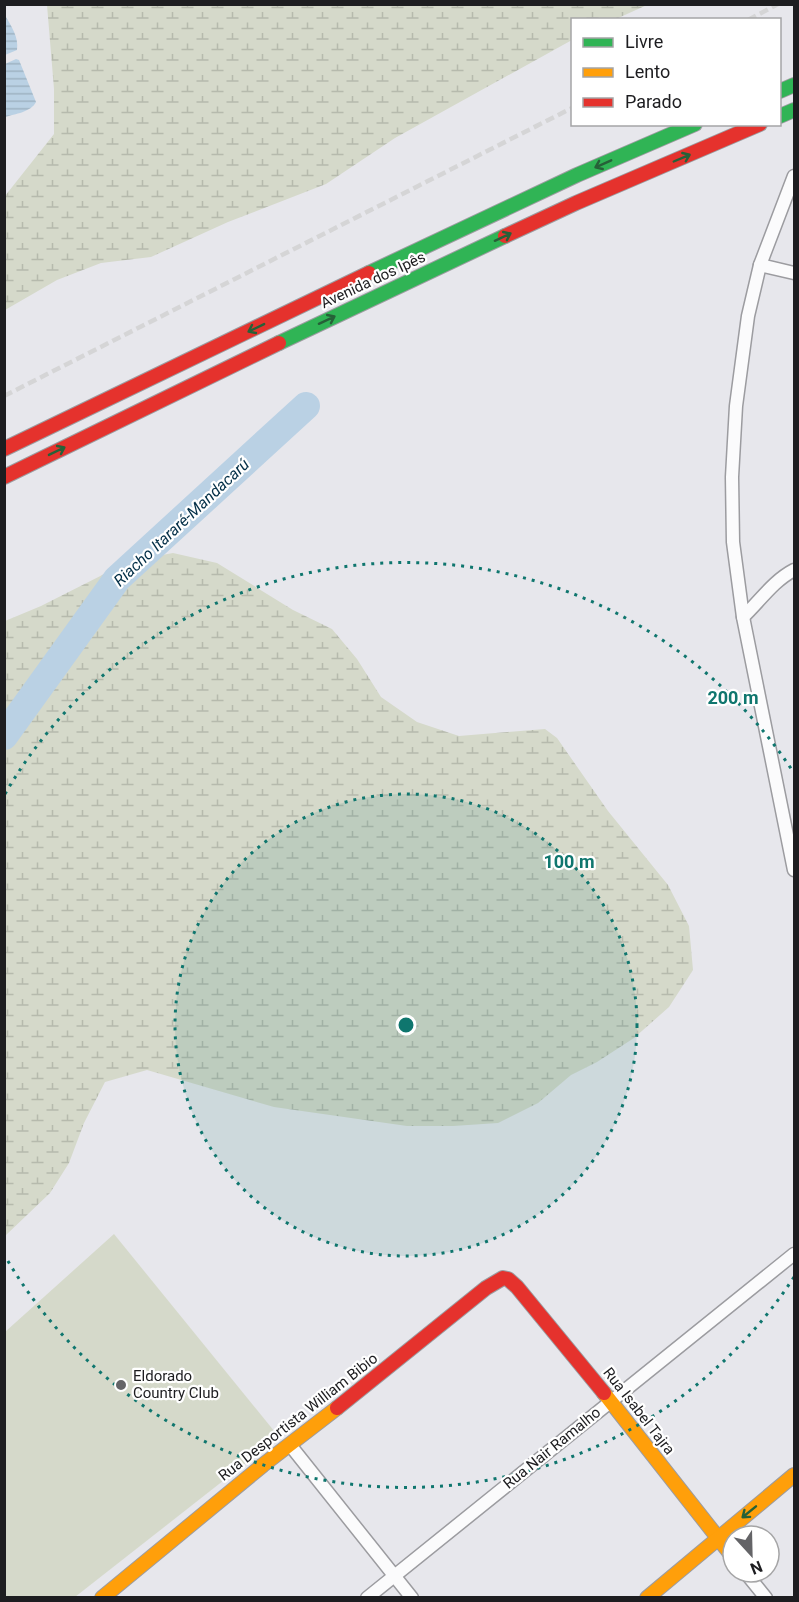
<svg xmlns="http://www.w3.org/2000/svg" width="799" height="1602" font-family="Roboto,sans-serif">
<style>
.wetland{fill:url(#wetland-marsh)}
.pitch{fill:#d5d9ca}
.water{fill:url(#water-rules)}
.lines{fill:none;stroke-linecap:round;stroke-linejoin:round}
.river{stroke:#bad1e4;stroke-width:28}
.street-casing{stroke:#9c9ca0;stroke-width:15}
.fast-casing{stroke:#9c9ca0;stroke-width:16}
.slow-casing{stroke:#9c9ca0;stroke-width:16}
.jam-casing{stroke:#9c9ca0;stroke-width:16}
.street{stroke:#fbfbfc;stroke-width:12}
.fast{stroke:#30b455;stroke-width:14}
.slow{stroke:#ff9f0a;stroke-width:14}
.jam{stroke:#e5322d;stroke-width:14}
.rail{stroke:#d5d5d6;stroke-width:4.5;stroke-dasharray:9 4.5;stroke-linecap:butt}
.oneway{stroke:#266138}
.ring{fill:none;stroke:#0f766e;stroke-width:3;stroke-dasharray:3 6}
.poi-dot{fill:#646467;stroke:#fff;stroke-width:2}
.labels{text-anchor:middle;stroke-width:4.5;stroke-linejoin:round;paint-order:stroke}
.street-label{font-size:15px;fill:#1d1d20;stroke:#fff}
.poi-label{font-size:15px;fill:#1d1d20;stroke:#fff;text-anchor:start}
.water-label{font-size:16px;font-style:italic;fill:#032f47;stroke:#fff}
.centre{fill:#0f766e;stroke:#fff;stroke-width:3}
.ring-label{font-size:18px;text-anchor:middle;font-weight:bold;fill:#0f766e;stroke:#fff;stroke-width:4.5;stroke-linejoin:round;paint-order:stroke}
</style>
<defs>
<pattern id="wetland-marsh" width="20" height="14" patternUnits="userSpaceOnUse" patternTransform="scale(1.5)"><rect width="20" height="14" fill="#d5d9ca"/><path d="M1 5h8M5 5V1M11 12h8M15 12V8" fill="none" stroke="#b6baad"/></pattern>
<pattern id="water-rules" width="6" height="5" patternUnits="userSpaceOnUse" patternTransform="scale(1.5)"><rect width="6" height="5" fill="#bad1e4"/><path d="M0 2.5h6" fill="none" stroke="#9fb3c3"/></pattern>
</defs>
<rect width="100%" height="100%" fill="#e7e7ec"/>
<!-- wetland -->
<g class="wetland">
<polygon points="47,5 48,4 647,5 616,19 572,20 572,40 395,138 326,184 228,222 151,257 101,263 57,280 5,310 5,196 54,134 54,89"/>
<polygon points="173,553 217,563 293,610 332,629 357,659 381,697 417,722 459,736 545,729 557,738 608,811 668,885 689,926 693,970 669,1007 634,1038 597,1062 571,1075 538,1103 498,1123 453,1126 407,1126 274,1107 147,1070 105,1082 84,1123 69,1163 50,1193 5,1236 5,621 41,606 130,561"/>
</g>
<!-- pitch -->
<polygon class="pitch" points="114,1234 279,1437 75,1597 5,1597 5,1332"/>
<!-- water -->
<g class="water">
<path d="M5,15c6,11 14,22 12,35l-12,5z"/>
<path d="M16,59l3,1 17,42c-5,10 -21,12 -31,15v-53z"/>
</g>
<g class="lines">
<!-- river -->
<polyline class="river" points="4,736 117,579 306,406"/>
<!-- street casing -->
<g class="street-casing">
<g id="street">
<polyline points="794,176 760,265 748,316 736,406 732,477 733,542 743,617 794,870"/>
<polyline points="760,265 794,273"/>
<path d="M743,617c17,-16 30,-36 51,-47"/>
<polyline points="290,1445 412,1598"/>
<polyline points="745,1572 766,1598"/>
<polyline points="367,1598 794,1254"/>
</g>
</g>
<!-- fast casing -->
<g class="fast-casing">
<g id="fast">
<polyline points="780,91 794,85"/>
<polyline points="780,116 794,110"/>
<polyline points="369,273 577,175 695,124"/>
<polyline points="279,343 505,236"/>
</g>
</g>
<!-- slow casing -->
<g class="slow-casing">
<g id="slow">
<polyline points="604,1393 733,1557"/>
<polyline points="102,1598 263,1465 337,1408"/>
<polyline points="647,1598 794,1475"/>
</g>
</g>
<!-- jam casing -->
<g class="jam-casing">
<g id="jam">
<polyline points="505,236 576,203 760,124"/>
<polyline points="4,449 369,273"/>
<polyline points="4,477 279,343"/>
<polyline points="337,1408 486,1288 503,1278 508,1279 517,1287 604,1393"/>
</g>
</g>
<!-- street -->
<use href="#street" class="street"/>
<!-- fast -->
<use href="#fast" class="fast"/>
<!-- slow -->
<use href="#slow" class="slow"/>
<!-- jam -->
<use href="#jam" class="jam"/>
<!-- rail -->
<g class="rail">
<polyline points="748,20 778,4"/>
<polyline points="4,396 572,108"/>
</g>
</g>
<!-- one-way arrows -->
<defs><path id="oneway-shaft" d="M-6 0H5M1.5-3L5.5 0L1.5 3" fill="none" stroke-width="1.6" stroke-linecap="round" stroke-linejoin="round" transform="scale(1.5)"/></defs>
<g class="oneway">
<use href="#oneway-shaft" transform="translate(682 158) rotate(-23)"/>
<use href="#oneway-shaft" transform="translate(603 164) rotate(156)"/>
<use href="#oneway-shaft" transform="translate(503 237) rotate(-25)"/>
<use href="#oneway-shaft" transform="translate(327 320) rotate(-25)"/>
<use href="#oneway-shaft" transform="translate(256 328) rotate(154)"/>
<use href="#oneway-shaft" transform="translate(57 451) rotate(-26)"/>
<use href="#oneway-shaft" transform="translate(749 1512) rotate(141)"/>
</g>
<!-- distance rings -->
<circle cx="406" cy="1025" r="231" fill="#0f766e" fill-opacity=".12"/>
<g class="ring">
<circle cx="406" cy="1025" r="231"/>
<path d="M794 1277A463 463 0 0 1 5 1256M5 794A463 463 0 0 1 794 773"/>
</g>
<!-- markers -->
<circle class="poi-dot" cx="121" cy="1385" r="6"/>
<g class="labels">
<!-- street labels -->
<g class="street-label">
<text transform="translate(373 280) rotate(-25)" y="5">Avenida dos Ipês</text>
<text transform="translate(639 1411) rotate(52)" y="5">Rua Isabel Tajra</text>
<text transform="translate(298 1417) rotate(-38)" y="5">Rua Desportista William Bibio</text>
<text transform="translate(552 1448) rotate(-39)" y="5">Rua Nair Ramalho</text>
</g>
<!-- poi labels -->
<g class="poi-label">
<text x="133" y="1381">Eldorado<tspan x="133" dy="17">Country Club</tspan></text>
</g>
<!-- water labels -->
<g class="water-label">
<text transform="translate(181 522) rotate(-43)" y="6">Riacho Itararé-Mandacarú</text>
</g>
</g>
<circle cx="406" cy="1025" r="9" class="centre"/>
<g class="ring-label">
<text x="733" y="704">200 m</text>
<text x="569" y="868">100 m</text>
</g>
<!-- border -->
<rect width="799" height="1602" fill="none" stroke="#1d1d20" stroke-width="12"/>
<!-- legend -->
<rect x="571" y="18" width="210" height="108" fill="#ffffff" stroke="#a5a5a6" stroke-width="1.5"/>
<rect x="583" y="38" width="30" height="9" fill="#30b455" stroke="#a5a5a6" stroke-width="1.5"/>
<text x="625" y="48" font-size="18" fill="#1d1d20">Livre</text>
<rect x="583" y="68" width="30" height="9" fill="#ff9f0a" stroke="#a5a5a6" stroke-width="1.5"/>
<text x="625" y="78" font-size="18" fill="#1d1d20">Lento</text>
<rect x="583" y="98" width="30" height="9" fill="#e5322d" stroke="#a5a5a6" stroke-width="1.5"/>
<text x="625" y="108" font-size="18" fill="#1d1d20">Parado</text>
<!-- north arrow -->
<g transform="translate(751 1554) rotate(158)"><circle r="28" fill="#ffffff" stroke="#a5a5a6" stroke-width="1.5"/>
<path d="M0-4.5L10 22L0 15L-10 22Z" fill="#646467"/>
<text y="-9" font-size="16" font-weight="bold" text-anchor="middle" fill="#1d1d20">N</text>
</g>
</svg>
